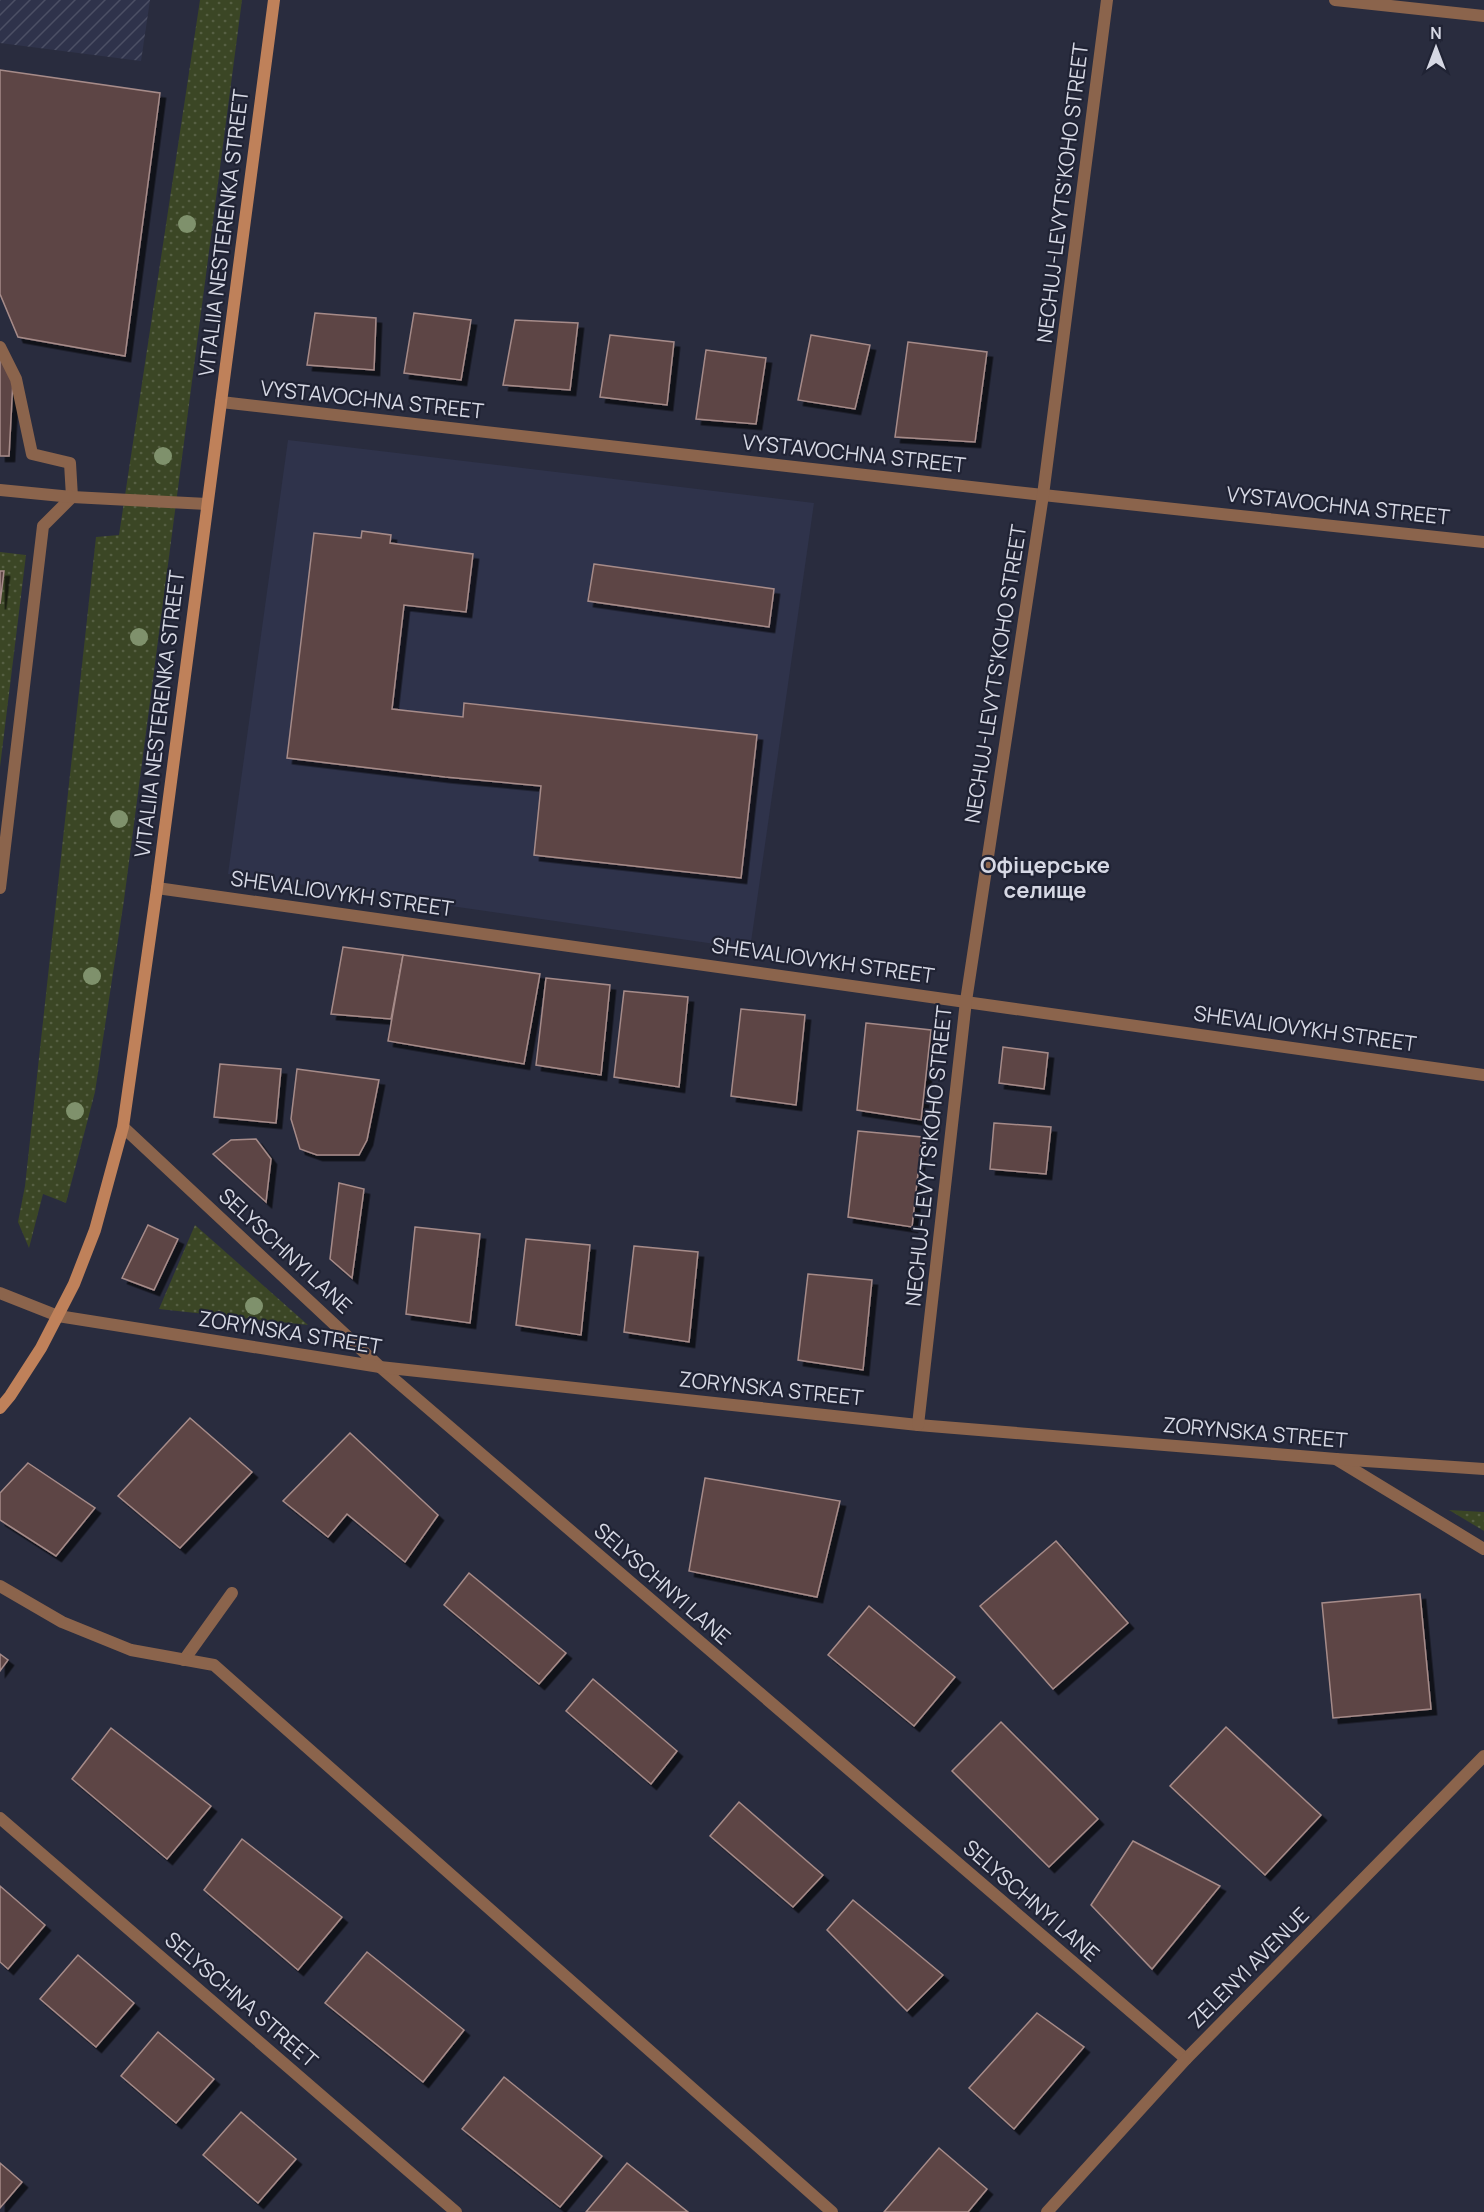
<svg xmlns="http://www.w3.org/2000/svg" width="1484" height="2212" font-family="Manrope,sans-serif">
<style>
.built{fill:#2f334b}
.industrial{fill:url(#industrial-furrows)}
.grass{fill:url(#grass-dots)}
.building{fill:#5d4544;stroke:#a68b89;stroke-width:1.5;filter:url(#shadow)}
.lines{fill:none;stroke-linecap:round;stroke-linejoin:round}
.service{stroke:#8b644c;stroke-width:12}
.minor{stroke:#8b644c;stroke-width:12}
.secondary{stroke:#bf815a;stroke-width:12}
.tree{fill:#7f916c}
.labels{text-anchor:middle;stroke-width:4.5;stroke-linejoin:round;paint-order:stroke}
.street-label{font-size:21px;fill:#d6d8e4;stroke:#202334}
.neighbourhood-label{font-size:22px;font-weight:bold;fill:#d6d8e4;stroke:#202334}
</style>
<defs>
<pattern id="industrial-furrows" width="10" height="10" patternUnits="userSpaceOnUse" patternTransform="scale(1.5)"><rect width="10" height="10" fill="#2f334b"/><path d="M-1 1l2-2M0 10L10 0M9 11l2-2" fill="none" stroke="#4c5065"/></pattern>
<pattern id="grass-dots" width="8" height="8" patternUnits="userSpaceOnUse" patternTransform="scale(1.5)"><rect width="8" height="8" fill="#3b4625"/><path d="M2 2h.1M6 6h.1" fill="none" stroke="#576044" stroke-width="1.8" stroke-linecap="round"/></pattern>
<filter id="shadow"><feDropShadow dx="5.5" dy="5.5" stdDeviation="0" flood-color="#0009"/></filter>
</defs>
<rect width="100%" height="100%" fill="#292c3e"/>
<!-- built -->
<polygon class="built" points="288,440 814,503 750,949 228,874"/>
<!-- industrial -->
<polygon class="industrial" points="0,0 150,0 141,61 0,43"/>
<!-- grass -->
<g class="grass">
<polygon points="200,0 242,0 124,900 95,1092 66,1203 43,1194 29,1248 18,1222 25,1186 96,537 119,535"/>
<polygon points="0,552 26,555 0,767 0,604 4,572 0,571"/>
<polygon points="195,1225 308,1325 159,1309"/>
<polygon points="1449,1510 1484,1512 1484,1531"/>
</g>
<!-- building -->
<g class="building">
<polygon points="0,70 160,93 125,356 18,337 0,294"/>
<polygon points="315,313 376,318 374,370 307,365"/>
<polygon points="414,313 471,320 461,380 404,373"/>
<polygon points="515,320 578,323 570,390 503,385"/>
<polygon points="610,335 674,342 667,405 600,397"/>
<polygon points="811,335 870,345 855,409 798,400"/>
<polygon points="908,342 987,352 975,442 895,437"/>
<polygon points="706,350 766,358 756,424 696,419"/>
<polygon points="0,354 13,380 9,456 0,456"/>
<polygon points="362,531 391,535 390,543 473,554 466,612 404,605 392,709 463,717 464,703 757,735 741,878 534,855 541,786 445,777 287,758 314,533 361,538"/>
<polygon points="594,564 774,589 769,627 588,601"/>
<polygon points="0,571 4,571 0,604"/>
<polygon points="343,947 403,955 391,1019 331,1014"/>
<polygon points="403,955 540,974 524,1064 388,1041"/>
<polygon points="546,978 610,985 601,1075 536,1065"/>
<polygon points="624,991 688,997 679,1087 614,1077"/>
<polygon points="741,1009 805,1015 796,1105 731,1096"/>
<polygon points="866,1023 931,1030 921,1120 857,1110"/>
<polygon points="1003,1047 1048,1053 1044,1089 999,1083"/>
<polygon points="220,1064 281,1069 276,1123 214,1117"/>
<polygon points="297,1069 379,1080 367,1140 359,1155 317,1155 300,1149 291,1119"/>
<polygon points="994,1123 1051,1127 1046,1174 990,1169"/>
<polygon points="858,1131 922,1137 912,1227 848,1217"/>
<polygon points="256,1139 271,1159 266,1202 213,1154 231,1140"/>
<polygon points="339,1183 364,1189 352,1278 330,1259"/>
<polygon points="148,1225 178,1239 154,1290 122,1278"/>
<polygon points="415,1227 480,1234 470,1323 406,1314"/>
<polygon points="526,1239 590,1245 581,1335 516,1325"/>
<polygon points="634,1246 698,1252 689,1342 624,1332"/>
<polygon points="808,1274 872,1280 863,1370 798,1360"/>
<polygon points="190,1418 252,1472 180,1548 118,1496"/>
<polygon points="350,1433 438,1515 405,1562 347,1514 328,1537 283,1501"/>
<polygon points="28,1463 95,1508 56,1556 0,1520 0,1493"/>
<polygon points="705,1478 840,1501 817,1597 689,1571"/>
<polygon points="1056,1541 1128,1623 1053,1689 980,1606"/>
<polygon points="469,1573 566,1653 539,1684 444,1605"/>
<polygon points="1420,1594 1431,1709 1333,1718 1322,1603"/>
<polygon points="869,1606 955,1677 914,1726 828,1655"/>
<polygon points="0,1654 8,1660 0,1671"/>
<polygon points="593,1679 677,1751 651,1784 566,1711"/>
<polygon points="1001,1722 1098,1819 1049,1867 952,1771"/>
<polygon points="1226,1727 1321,1815 1265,1875 1170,1786"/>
<polygon points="111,1728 211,1806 167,1859 72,1779"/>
<polygon points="739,1802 823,1875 793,1907 710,1836"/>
<polygon points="242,1839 342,1917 298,1970 204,1890"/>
<polygon points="1133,1841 1220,1886 1152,1969 1091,1905"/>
<polygon points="0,1886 45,1925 8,1969 0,1962"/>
<polygon points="853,1900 943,1975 907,2011 827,1930"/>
<polygon points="367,1952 464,2030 423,2082 325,2003"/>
<polygon points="78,1955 134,2003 96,2047 40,1999"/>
<polygon points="1037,2013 1084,2047 1014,2129 969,2088"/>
<polygon points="158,2032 214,2079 176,2123 121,2076"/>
<polygon points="504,2077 602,2156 560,2207 462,2129"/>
<polygon points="241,2112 296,2159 258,2203 203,2155"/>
<polygon points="939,2148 987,2189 968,2212 884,2212"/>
<polygon points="0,2163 22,2182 0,2208"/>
<polygon points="627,2163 688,2212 586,2212"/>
</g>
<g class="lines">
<!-- service -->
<g class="service">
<polyline points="0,347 16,379 32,454 70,463 72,497 43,526 0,888"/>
<polyline points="0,490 72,497 207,504"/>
<polyline points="0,1293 58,1316"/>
<polyline points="1336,1459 1484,1549"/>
<polyline points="184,1660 232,1593"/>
</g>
<!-- minor -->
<g class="minor">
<polyline points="1335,0 1484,16"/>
<polyline points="221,402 1043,495 1484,542"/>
<polyline points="157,888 1484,1075"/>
<polyline points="123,1127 380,1367 1186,2059"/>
<polyline points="58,1316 380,1367 918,1425 1336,1459 1484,1469"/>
<polyline points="918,1425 966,1001 1043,495 1107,0"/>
<polyline points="0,1586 62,1622 131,1650 214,1665 832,2212"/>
<polyline points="0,1818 456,2212"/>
<polyline points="1047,2212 1186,2059 1484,1756"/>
</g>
<!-- secondary -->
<polyline class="secondary" points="0,1408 10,1396 41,1348 74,1284 95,1230 123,1127 157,888 274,0"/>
</g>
<!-- trees -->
<g class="tree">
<circle cx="187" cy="224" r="9"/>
<circle cx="163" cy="456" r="9"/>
<circle cx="139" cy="637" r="9"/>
<circle cx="119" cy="819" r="9"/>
<circle cx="92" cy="976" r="9"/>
<circle cx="75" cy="1111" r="9"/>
<circle cx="254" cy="1306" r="9"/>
</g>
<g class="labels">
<!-- street labels -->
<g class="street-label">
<text transform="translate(1063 193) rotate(-83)" y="7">NECHUJ-LEVYTS'KOHO STREET</text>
<text transform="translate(224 233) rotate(-83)" y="7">VITALIIA NESTERENKA STREET</text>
<text transform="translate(372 400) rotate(6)" y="7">VYSTAVOCHNA STREET</text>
<text transform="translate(854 454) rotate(6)" y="7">VYSTAVOCHNA STREET</text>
<text transform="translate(1338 506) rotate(6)" y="7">VYSTAVOCHNA STREET</text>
<text transform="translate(996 674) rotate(-81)" y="7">NECHUJ-LEVYTS'KOHO STREET</text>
<text transform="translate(160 714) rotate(-83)" y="7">VITALIIA NESTERENKA STREET</text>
<text transform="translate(342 894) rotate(8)" y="7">SHEVALIOVYKH STREET</text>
<text transform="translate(823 961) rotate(8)" y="7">SHEVALIOVYKH STREET</text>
<text transform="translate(1305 1029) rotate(8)" y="7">SHEVALIOVYKH STREET</text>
<text transform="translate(929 1156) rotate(-84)" y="7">NECHUJ-LEVYTS'KOHO STREET</text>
<text transform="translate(285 1251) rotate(43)" y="7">SELYSCHNYI LANE</text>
<text transform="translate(290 1333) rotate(9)" y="7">ZORYNSKA STREET</text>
<text transform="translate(771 1389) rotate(6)" y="7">ZORYNSKA STREET</text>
<text transform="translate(1255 1433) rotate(5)" y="7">ZORYNSKA STREET</text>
<text transform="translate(662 1584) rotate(41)" y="7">SELYSCHNYI LANE</text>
<text transform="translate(1031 1901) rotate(41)" y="7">SELYSCHNYI LANE</text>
<text transform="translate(1249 1968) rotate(-45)" y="7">ZELENYI AVENUE</text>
<text transform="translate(241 2000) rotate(41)" y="7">SELYSCHNA STREET</text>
</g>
<!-- neighbourhood labels -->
<g class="neighbourhood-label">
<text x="1045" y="873">Офіцерське<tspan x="1045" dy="25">селище</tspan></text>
</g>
</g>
<!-- north arrow -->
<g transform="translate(1436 48)" stroke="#202334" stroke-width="4.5" paint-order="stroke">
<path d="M0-4.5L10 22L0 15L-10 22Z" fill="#d6d8e4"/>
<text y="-9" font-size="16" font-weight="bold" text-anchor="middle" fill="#d6d8e4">N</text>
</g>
</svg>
